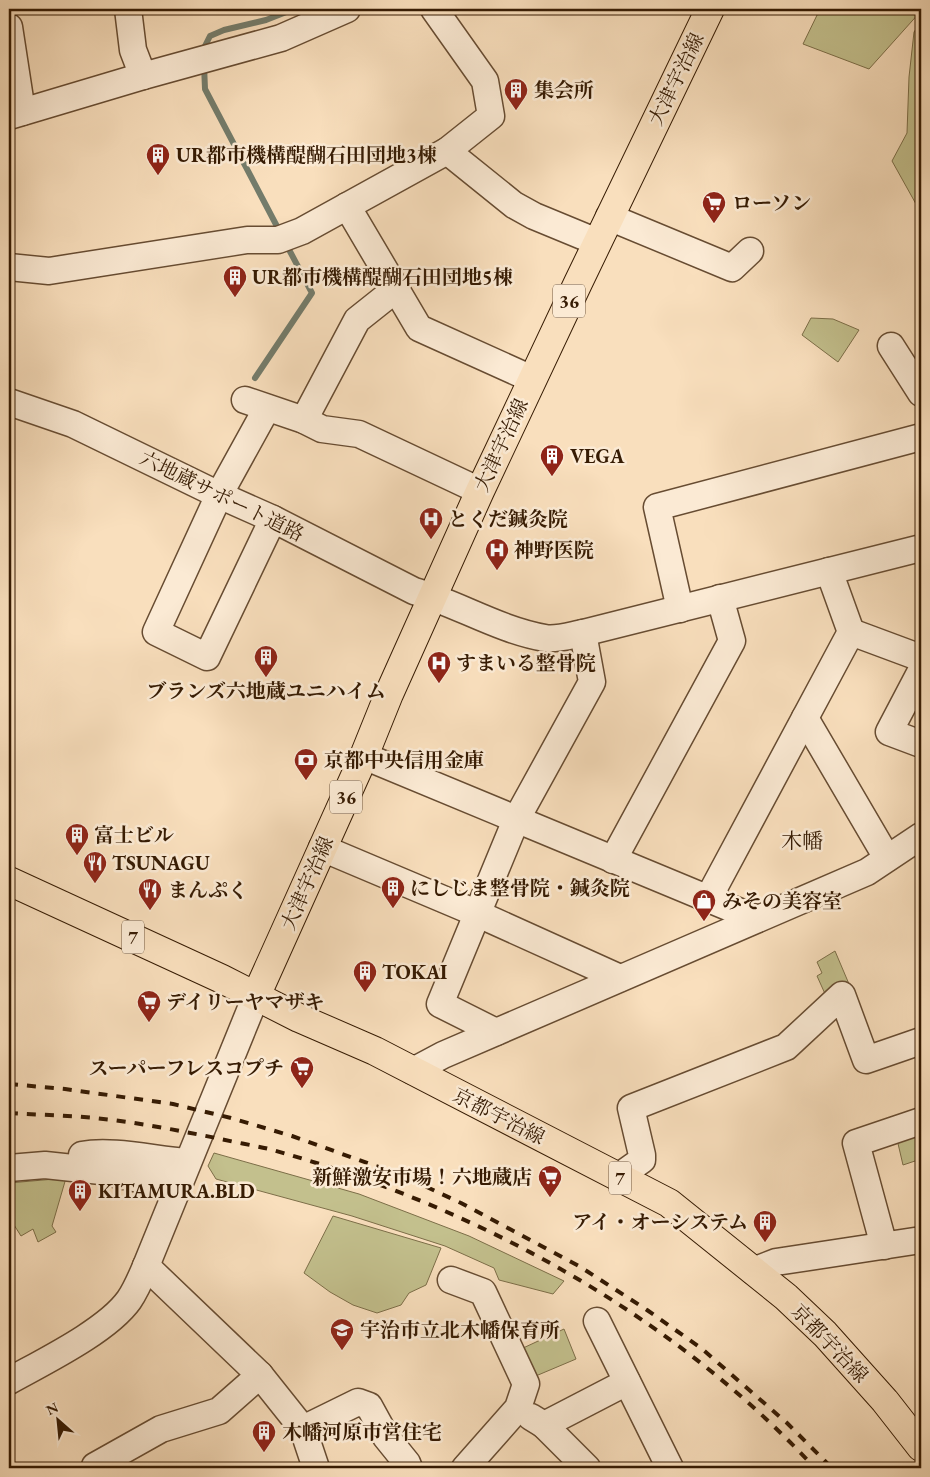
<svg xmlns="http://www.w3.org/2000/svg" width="930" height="1477" font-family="'EB Garamond','Noto Serif JP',serif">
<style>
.green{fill:#c3c08d;stroke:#7c6e48}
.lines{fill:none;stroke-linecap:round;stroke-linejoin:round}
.stream{stroke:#747c6b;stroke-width:6}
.minor-casing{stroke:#674c32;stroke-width:29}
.major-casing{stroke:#361b03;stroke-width:30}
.minor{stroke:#fbead4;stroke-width:26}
.major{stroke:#f9dfbd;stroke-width:28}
.rail{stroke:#361b03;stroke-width:4;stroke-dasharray:9 9;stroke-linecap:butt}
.labels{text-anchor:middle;stroke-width:5;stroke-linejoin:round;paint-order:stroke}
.shield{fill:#fbead4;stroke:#715942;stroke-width:1}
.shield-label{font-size:19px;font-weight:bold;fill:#361b03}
.street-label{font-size:20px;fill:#361b03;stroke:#fbead4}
.poi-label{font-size:20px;font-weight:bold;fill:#361b03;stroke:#fbead4;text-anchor:start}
.neighbourhood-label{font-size:21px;fill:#361b03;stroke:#fbead4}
</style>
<rect width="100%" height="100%" fill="#f9dfbd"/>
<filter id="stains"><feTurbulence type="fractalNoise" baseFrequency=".004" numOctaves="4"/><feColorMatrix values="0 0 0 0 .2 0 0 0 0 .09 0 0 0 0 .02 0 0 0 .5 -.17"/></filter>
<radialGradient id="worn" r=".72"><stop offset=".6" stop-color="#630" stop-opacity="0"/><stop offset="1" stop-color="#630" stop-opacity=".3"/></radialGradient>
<!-- green -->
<g class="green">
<polygon points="820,9 836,12 838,9 921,9 921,11 869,69 803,44"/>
<polygon points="921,22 921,213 892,161 907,133 909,77 914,32"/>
<polygon points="811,318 833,319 859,330 838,362 802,335"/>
<polygon points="835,951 849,984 826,996 817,976 822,973 817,962"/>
<polygon points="921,1126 921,1159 903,1165 896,1135"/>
<polygon points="214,1153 359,1194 469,1236 564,1281 553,1294 499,1280 494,1268 445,1246 352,1216 216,1179 208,1166"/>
<polygon points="66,1178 52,1226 56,1232 38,1242 33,1229 21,1236 9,1217 9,1183"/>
<polygon points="333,1216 441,1248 426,1285 409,1293 401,1305 377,1313 353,1305 330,1292 304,1273"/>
<polygon points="564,1329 576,1359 531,1378 521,1349"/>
</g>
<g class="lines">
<!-- stream -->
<g class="stream">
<polyline points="204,52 204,48 210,36 224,30 266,20 294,9"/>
<polyline points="204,65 205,89 281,234"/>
<polyline points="255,378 312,293 285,242"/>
</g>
<!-- minor casing -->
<g class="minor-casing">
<g id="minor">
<polyline points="128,9 133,50 143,76"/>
<polyline points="9,27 22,112"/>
<polyline points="9,116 143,76 281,38 347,9"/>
<polyline points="447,151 514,205 534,216 597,242"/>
<polyline points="347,206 419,328 532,379"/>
<polyline points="609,217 732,268 750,251"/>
<polyline points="9,267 49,271 247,240 278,240 302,231 447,151 491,116 485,81 434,9"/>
<polyline points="891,346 921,393"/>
<polyline points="245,400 304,420 322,429 359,434 480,491"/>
<path d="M9,402l64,22 146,71 54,24 141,72c44,13 85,39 131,47 11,2 27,-3 38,-5l338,-85"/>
<polyline points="267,408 219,495 156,632 207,657 273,519"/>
<polyline points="304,420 357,320 396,289"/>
<polyline points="680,609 657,507 921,437"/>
<polyline points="851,632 921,658"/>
<polyline points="921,671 889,732 921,744"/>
<polyline points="805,718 887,858"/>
<polyline points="364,756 757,919"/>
<polyline points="322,848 476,913 620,978"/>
<polyline points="613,860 732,641 720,598"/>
<polyline points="708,899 851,632 829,571"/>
<polyline points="496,1032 440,1004 516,820 592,682 583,633"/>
<polyline points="413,1071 443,1055 867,872 921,836"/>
<path d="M82,1155c30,-6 74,5 105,7"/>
<polyline points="9,1168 45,1165 101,1171 177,1187"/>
<polyline points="618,1177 642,1160 642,1155 631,1108 786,1047 842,995 866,1060 921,1041"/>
<polyline points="884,1246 856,1143 921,1121"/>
<polyline points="146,1266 260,1375 303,1429 316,1468"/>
<polyline points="753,1271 776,1262 921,1240"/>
<polyline points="451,1280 483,1292 526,1384 518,1408 465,1468"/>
<polyline points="597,1321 670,1468"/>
<path d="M9,1381c34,-19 98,-50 120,-81 7,-10 12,-22 17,-34l110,-270"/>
<polyline points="531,1417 544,1425 587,1468"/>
<polyline points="544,1425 627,1382"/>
<polyline points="303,1429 358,1402 369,1406 386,1437 407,1463 409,1468"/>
<polyline points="96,1468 95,1466 161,1429 219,1411 260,1375"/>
</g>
</g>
<!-- major casing -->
<g class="major-casing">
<g id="major">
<polyline points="9,881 222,979 299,1018 375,1051 669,1203 786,1297 825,1334 885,1401 921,1447"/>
<polyline points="256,996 364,756 389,694 480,491 578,283 710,9"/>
</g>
</g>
<!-- minor -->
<use href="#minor" class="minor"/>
<!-- major -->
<use href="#major" class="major"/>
<!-- rail -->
<g class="rail">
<polyline points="9,1084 65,1089 173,1104 231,1118 292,1136 401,1175 461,1203 579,1266 647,1310 701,1348 787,1423 832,1468"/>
<path d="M9,1113c28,2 57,2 86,5 40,4 81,12 121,20 17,4 36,7 53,11 204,56 401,163 546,319"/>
</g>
</g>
<!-- icons -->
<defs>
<g id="building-pin" transform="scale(1.25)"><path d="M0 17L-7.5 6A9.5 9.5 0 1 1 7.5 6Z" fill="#8f2418" stroke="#fbead4"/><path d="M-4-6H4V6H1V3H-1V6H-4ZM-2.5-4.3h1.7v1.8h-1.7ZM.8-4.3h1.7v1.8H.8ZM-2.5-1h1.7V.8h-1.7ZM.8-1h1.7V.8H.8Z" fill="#fff"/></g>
<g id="supermarket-pin" transform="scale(1.25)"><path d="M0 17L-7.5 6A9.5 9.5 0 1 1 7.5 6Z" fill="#8f2418" stroke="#fbead4"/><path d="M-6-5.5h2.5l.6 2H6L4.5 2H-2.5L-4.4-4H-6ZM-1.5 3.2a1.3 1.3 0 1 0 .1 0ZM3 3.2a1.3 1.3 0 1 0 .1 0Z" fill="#fff"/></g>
<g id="hospital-pin" transform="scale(1.25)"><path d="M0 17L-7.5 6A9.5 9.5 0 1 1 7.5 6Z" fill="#8f2418" stroke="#fbead4"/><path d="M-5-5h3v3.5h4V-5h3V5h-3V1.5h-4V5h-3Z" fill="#fff"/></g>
<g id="bank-pin" transform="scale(1.25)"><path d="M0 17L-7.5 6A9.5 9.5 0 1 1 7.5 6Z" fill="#8f2418" stroke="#fbead4"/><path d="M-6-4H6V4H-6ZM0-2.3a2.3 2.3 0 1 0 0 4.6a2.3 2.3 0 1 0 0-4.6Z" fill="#fff"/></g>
<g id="restaurant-pin" transform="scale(1.25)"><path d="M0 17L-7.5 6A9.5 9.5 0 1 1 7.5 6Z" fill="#8f2418" stroke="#fbead4"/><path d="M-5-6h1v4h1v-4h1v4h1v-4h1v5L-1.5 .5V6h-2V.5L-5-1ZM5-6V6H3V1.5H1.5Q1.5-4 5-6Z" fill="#fff"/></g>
<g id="shop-pin" transform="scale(1.25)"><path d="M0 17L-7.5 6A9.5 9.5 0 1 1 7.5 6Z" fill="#8f2418" stroke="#fbead4"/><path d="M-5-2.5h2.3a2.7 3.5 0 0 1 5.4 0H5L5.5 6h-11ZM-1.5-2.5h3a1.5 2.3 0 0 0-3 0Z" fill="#fff"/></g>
<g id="school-pin" transform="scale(1.25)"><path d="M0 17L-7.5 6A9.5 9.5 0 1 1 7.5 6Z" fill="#8f2418" stroke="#fbead4"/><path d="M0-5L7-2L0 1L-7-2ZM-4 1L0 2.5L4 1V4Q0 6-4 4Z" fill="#fff"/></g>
</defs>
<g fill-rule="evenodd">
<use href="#building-pin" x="516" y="90"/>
<use href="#building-pin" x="158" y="155"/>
<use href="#supermarket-pin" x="714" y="203"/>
<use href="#building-pin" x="235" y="277"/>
<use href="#building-pin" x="552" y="456"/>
<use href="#hospital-pin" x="431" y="519"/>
<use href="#hospital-pin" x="497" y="550"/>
<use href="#building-pin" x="266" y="657"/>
<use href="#hospital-pin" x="439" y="663"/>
<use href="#bank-pin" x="306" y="760"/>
<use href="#building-pin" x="77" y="835"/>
<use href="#restaurant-pin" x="95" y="863"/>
<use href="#building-pin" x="393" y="888"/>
<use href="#restaurant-pin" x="150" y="890"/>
<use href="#shop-pin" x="704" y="901"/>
<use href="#building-pin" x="365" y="972"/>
<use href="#supermarket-pin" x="149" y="1002"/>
<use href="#supermarket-pin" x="302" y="1068"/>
<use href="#supermarket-pin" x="550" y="1177"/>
<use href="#building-pin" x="80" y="1191"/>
<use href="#building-pin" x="765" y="1222"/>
<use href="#school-pin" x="342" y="1330"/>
<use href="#building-pin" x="264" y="1432"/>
</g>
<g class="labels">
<!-- shield labels -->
<g class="shield">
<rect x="553" y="284.5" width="32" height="33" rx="4"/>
<rect x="330" y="780.5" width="32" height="33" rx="4"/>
<rect x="122" y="920.5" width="22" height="33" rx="4"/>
<rect x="609" y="1161.5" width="22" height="33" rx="4"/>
</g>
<g class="shield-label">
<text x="569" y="308">36</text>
<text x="346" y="804">36</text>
<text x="133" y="944">7</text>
<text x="620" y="1185">7</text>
</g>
<!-- street labels -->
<g class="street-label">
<text transform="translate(676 79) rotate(-64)" y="7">大津宇治線</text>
<text transform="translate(501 445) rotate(-65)" y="7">大津宇治線</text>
<text transform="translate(222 496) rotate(26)" y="7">六地蔵サポート道路</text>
<text transform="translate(307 883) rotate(-66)" y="7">大津宇治線</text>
<text transform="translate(499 1116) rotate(27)" y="7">京都宇治線</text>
<text transform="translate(830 1343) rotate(46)" y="7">京都宇治線</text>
</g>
<!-- poi labels -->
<g class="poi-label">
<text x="534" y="97">集会所</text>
<text x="176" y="162">UR都市機構醍醐石田団地3棟</text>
<text x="732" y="210">ローソン</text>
<text x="252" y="284">UR都市機構醍醐石田団地5棟</text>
<text x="570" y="463">VEGA</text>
<text x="448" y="526">とくだ鍼灸院</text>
<text x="514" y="557">神野医院</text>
<text x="456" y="670">すまいる整骨院</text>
<text x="266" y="698" text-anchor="middle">ブランズ六地蔵ユニハイム</text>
<text x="324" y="767">京都中央信用金庫</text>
<text x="94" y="842">富士ビル</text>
<text x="112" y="870">TSUNAGU</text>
<text x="410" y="895">にしじま整骨院・鍼灸院</text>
<text x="168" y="897">まんぷく</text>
<text x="722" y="908">みその美容室</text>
<text x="382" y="979">TOKAI</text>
<text x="166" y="1009">デイリーヤマザキ</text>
<text x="284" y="1075" text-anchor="end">スーパーフレスコプチ</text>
<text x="532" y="1184" text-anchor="end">新鮮激安市場！六地蔵店</text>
<text x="98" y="1198">KITAMURA.BLD</text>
<text x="748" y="1229" text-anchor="end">アイ・オーシステム</text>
<text x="360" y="1337">宇治市立北木幡保育所</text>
<text x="282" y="1439">木幡河原市営住宅</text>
</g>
<!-- neighbourhood labels -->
<g class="neighbourhood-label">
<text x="802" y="848">木幡</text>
</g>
</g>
<!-- margin -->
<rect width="930" height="1477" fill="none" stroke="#f9dfbd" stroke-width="30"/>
<rect x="10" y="10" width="910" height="1457" fill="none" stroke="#361b03" stroke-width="2.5"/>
<rect x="15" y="15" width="900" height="1447" fill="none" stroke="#361b03"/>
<!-- north arrow -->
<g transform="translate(58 1420) rotate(333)" stroke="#fbead4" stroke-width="4" paint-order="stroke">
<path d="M0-4L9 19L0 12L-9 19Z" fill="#361b03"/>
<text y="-8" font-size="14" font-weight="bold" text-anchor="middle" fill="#361b03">N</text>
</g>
<rect width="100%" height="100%" filter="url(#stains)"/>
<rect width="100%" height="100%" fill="url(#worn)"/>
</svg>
